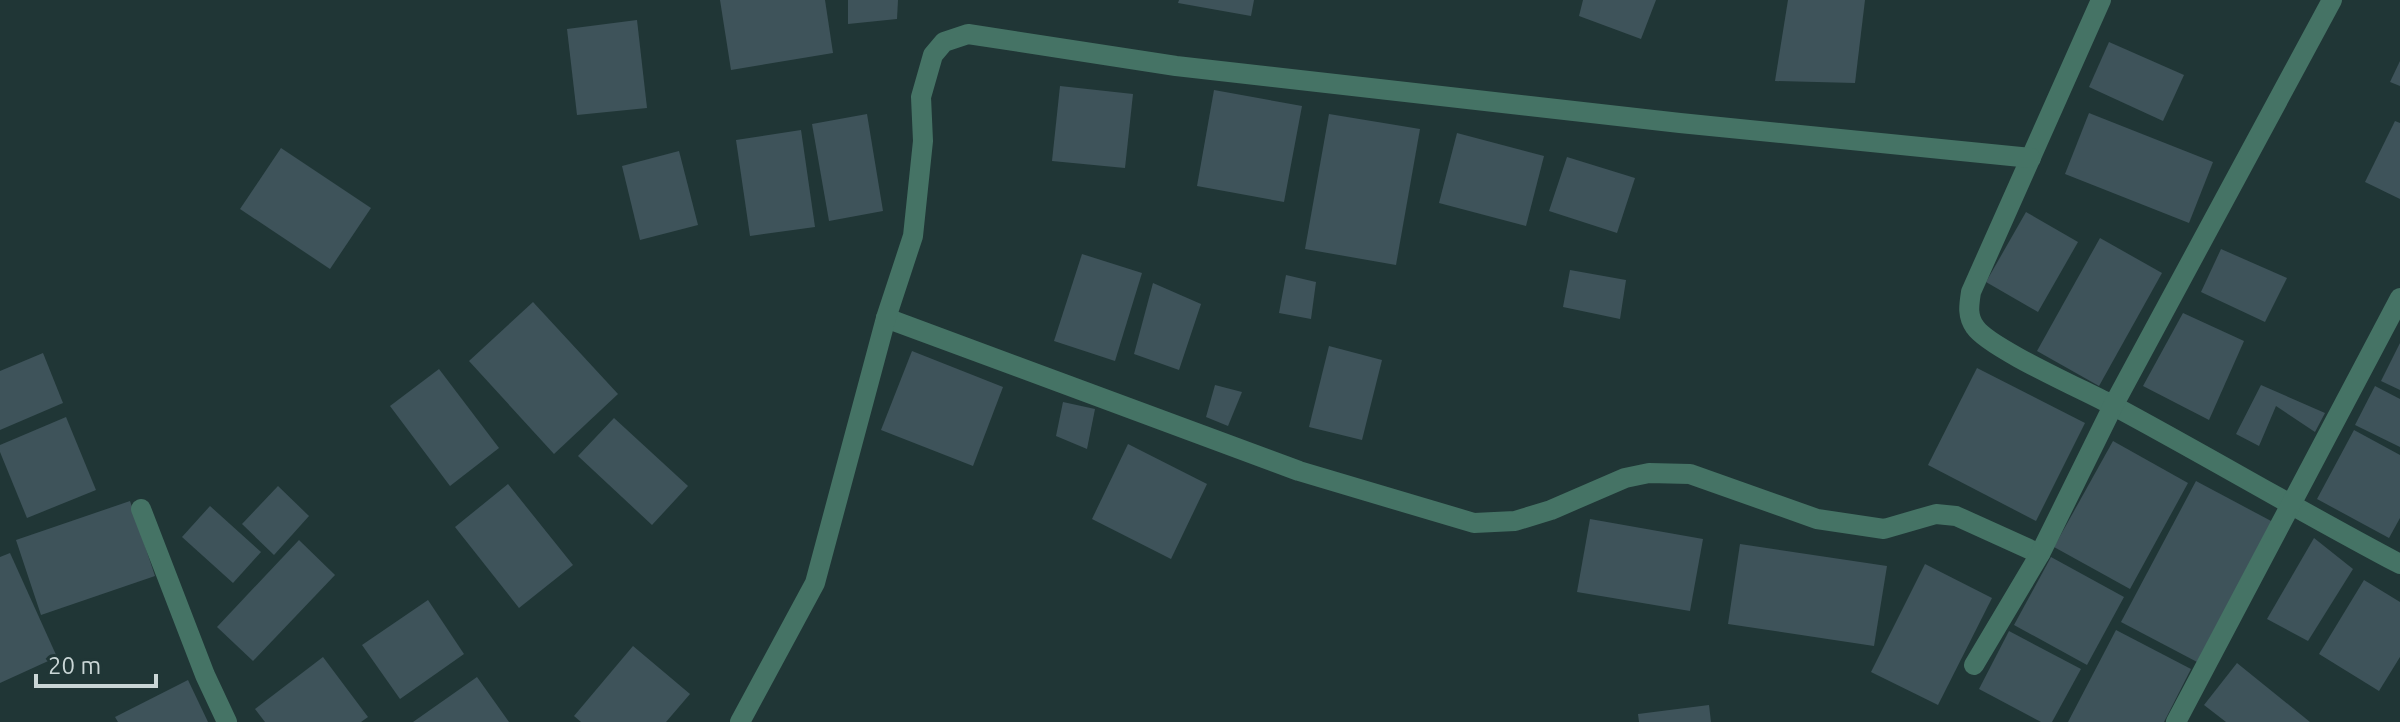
<svg xmlns="http://www.w3.org/2000/svg" width="2400" height="722" font-family="Ubuntu,sans-serif">
<style>
.building{fill:#3e535a}
.lines{fill:none;stroke-linecap:round;stroke-linejoin:round}
.minor{stroke:#457365;stroke-width:20}
</style>
<rect width="100%" height="100%" fill="#203636"/>
<!-- building -->
<g class="building">
<polygon points="720,0 825,0 833,53 731,70"/>
<polygon points="848,0 898,0 897,19 848,24"/>
<polygon points="1179,0 1254,0 1251,16 1178,3"/>
<polygon points="1583,0 1656,0 1641,39 1579,16"/>
<polygon points="1788,0 1865,0 1855,83 1775,81"/>
<polygon points="637,20 647,108 577,115 567,29"/>
<polygon points="2109,42 2184,75 2163,121 2089,87"/>
<polygon points="2400,61 2400,86 2390,82"/>
<polygon points="1060,86 1133,94 1125,168 1052,161"/>
<polygon points="1214,90 1302,106 1284,202 1197,186"/>
<polygon points="2089,113 2213,162 2189,223 2065,174"/>
<polygon points="867,114 883,211 829,221 812,124"/>
<polygon points="1329,114 1420,129 1396,265 1305,249"/>
<polygon points="2395,121 2400,123 2400,199 2365,182"/>
<polygon points="801,130 815,227 750,236 736,140"/>
<polygon points="1457,133 1544,156 1526,226 1439,203"/>
<polygon points="281,148 371,208 330,269 240,209"/>
<polygon points="679,151 698,225 640,240 622,166"/>
<polygon points="1567,157 1635,178 1617,233 1549,211"/>
<polygon points="2026,212 2078,242 2038,312 1986,282"/>
<polygon points="2100,238 2162,273 2099,386 2037,351"/>
<polygon points="2221,249 2287,278 2265,322 2201,292"/>
<polygon points="1082,254 1142,273 1115,361 1054,341"/>
<polygon points="1570,270 1626,280 1620,319 1563,307"/>
<polygon points="1286,275 1316,282 1311,319 1279,313"/>
<polygon points="1153,283 1201,304 1179,370 1134,354"/>
<polygon points="533,302 618,394 554,454 469,361"/>
<polygon points="2183,313 2244,341 2209,420 2143,386"/>
<polygon points="2400,343 2400,390 2381,381"/>
<polygon points="1329,346 1382,360 1362,440 1309,427"/>
<polygon points="912,351 1003,387 973,466 881,430"/>
<polygon points="43,353 63,403 0,430 0,371"/>
<polygon points="1977,368 2085,423 2036,521 1928,465"/>
<polygon points="439,369 499,448 450,486 390,406"/>
<polygon points="1215,385 1242,392 1228,426 1206,417"/>
<polygon points="2261,385 2325,413 2315,432 2276,406 2259,446 2236,434"/>
<polygon points="2375,386 2400,399 2400,447 2355,425"/>
<polygon points="1063,402 1095,409 1087,449 1056,436"/>
<polygon points="66,417 96,490 27,518 0,452 0,445"/>
<polygon points="614,418 688,486 652,525 578,456"/>
<polygon points="2354,430 2400,455 2400,518 2389,538 2317,499"/>
<polygon points="2113,441 2188,483 2130,589 2054,547"/>
<polygon points="1128,444 1207,484 1171,559 1092,519"/>
<polygon points="2196,481 2273,522 2199,663 2121,622"/>
<polygon points="508,484 573,565 519,608 455,527"/>
<polygon points="278,486 309,516 274,555 242,524"/>
<polygon points="130,501 155,576 41,615 16,540"/>
<polygon points="210,506 261,552 233,583 182,537"/>
<polygon points="1590,519 1703,539 1690,611 1577,592"/>
<polygon points="2314,538 2353,569 2308,641 2267,619"/>
<polygon points="299,540 335,575 253,661 217,627"/>
<polygon points="1740,544 1887,566 1874,646 1728,624"/>
<polygon points="10,553 57,657 0,683 0,557"/>
<polygon points="2051,557 2124,597 2087,665 2014,625"/>
<polygon points="1925,564 1992,598 1938,705 1871,672"/>
<polygon points="2364,580 2400,602 2400,657 2379,691 2319,654"/>
<polygon points="428,600 464,654 400,699 362,645"/>
<polygon points="2116,630 2191,669 2164,722 2068,722"/>
<polygon points="2009,631 2081,669 2052,722 2041,722 1979,689"/>
<polygon points="633,646 690,694 666,722 581,722 574,716"/>
<polygon points="323,657 368,717 361,722 265,722 255,709"/>
<polygon points="2237,663 2310,722 2226,722 2204,705"/>
<polygon points="477,677 509,722 413,722"/>
<polygon points="188,680 208,722 118,722 115,717"/>
<polygon points="1709,705 1711,722 1639,722 1638,714"/>
</g>
<g class="lines">
<!-- minor -->
<g class="minor">
<path d="M2101,0l-130,292c-2,13 -4,24 4,35 14,21 109,63 137,78 97,52 191,108 288,159"/>
<polyline points="886,318 1299,471 1474,523 1515,521 1551,510 1625,478 1649,473 1690,474 1817,519 1884,529 1936,514 1956,516 2040,554"/>
<polyline points="141,509 205,675 227,722"/>
<polyline points="1974,665 2040,554 2113,406 2332,0"/>
<polyline points="740,722 815,583 886,318 913,236 923,141 921,97 933,55 944,42 968,34 1176,66 1680,123 2031,158"/>
<polyline points="2176,722 2400,298"/>
</g>
</g>
<!-- scale -->
<path d="M36 674v12h120v-12" fill="none" stroke="#cad6d6" stroke-width="4"/>
<text x="48" y="674" font-size="24" fill="#cad6d6" stroke="#203636" stroke-width="6" paint-order="stroke">20 m</text>
</svg>
